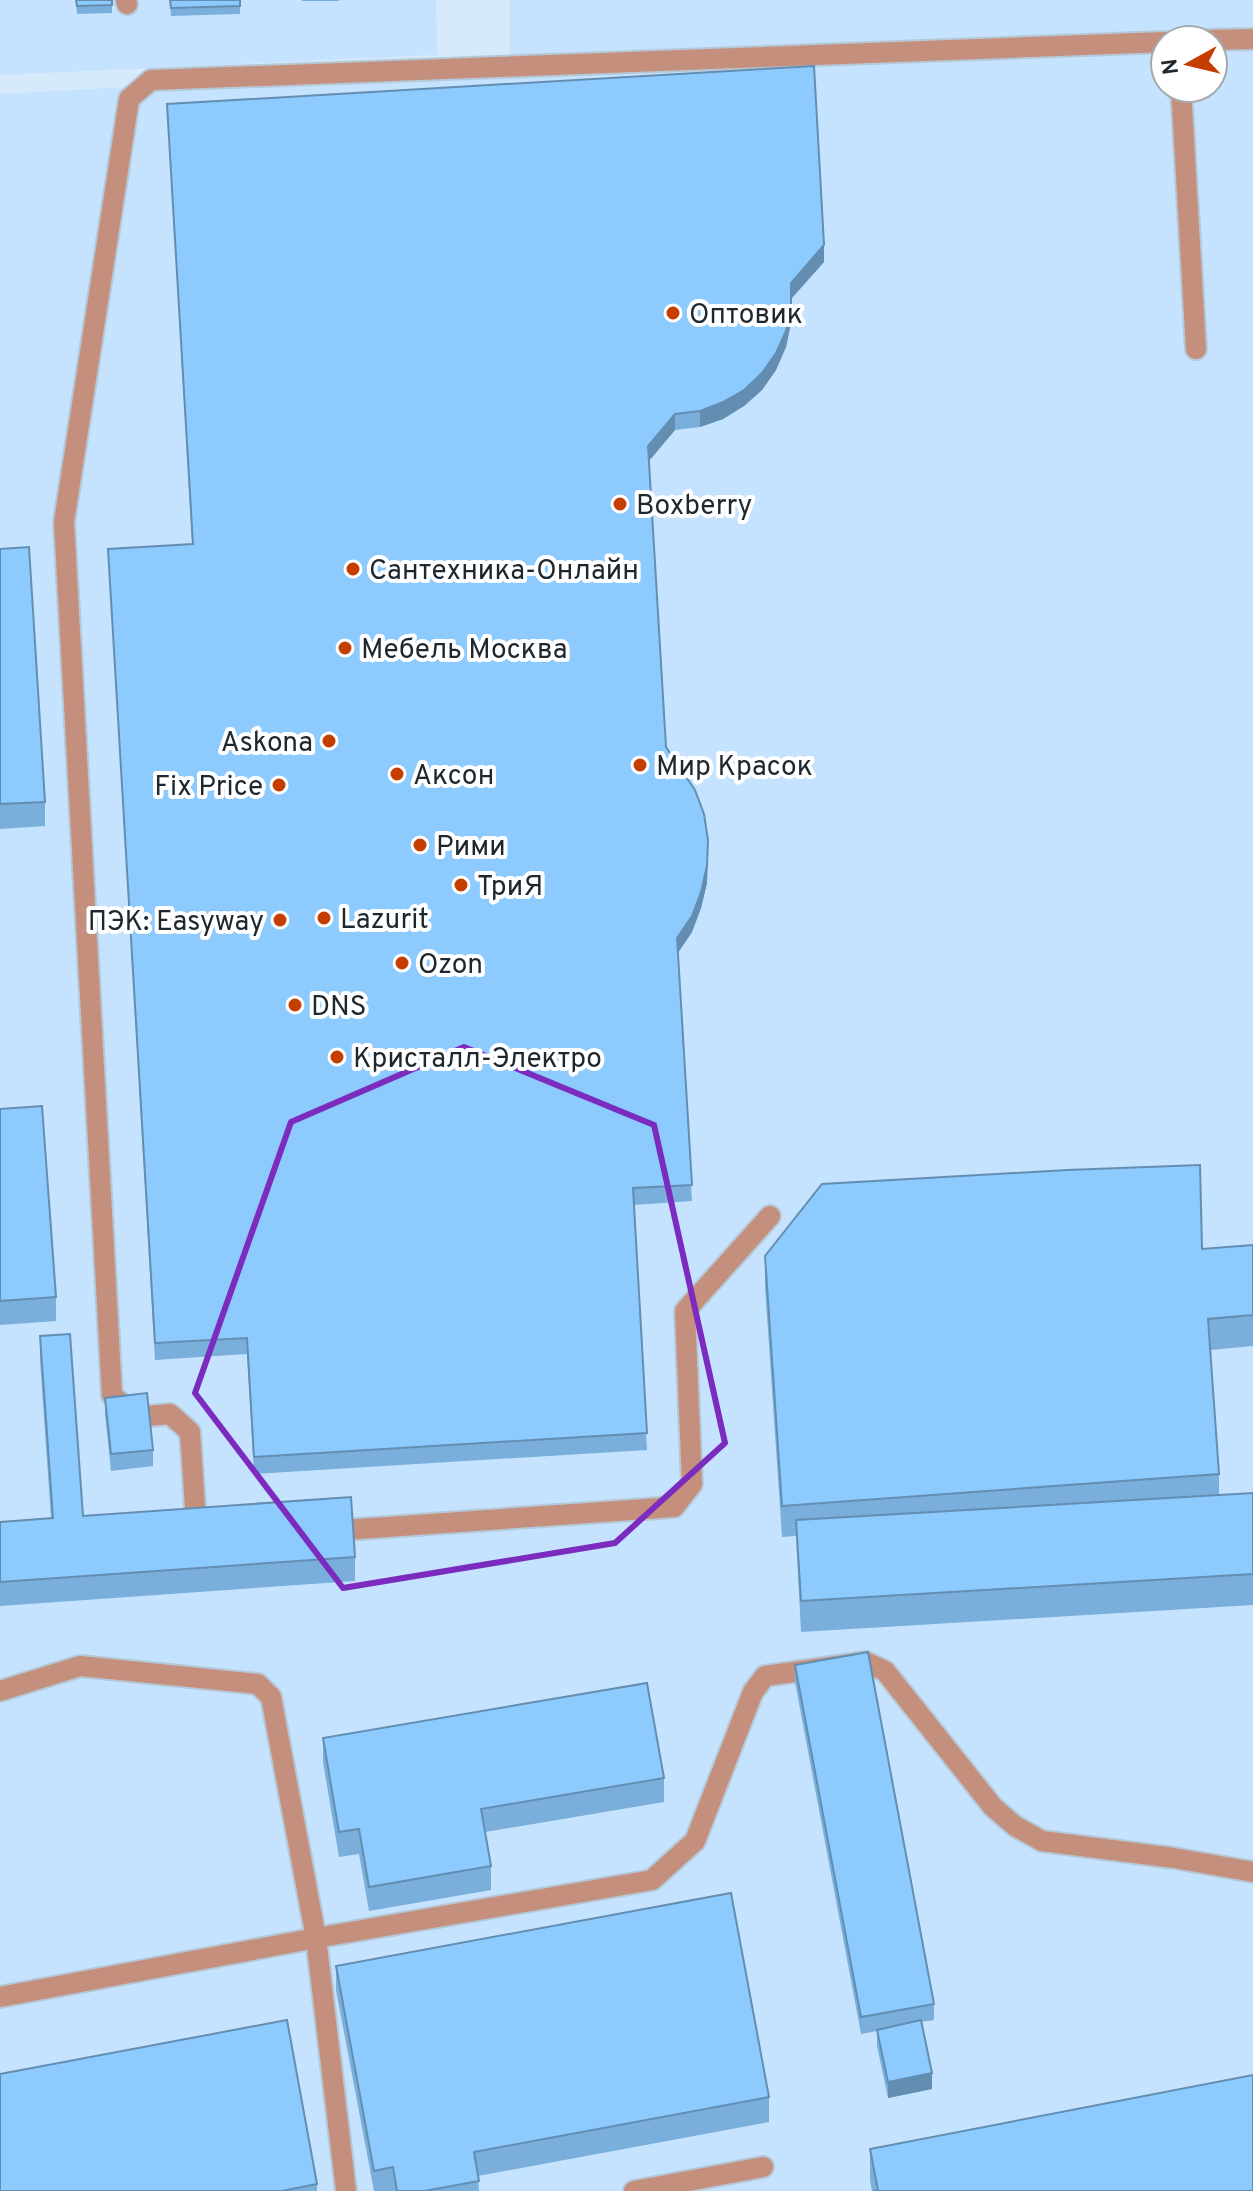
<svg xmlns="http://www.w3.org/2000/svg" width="1253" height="2191" font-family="Overpass,sans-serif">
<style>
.built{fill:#c5e3fe;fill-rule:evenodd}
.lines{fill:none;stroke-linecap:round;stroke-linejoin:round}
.minor-casing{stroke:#b6c7d6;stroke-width:24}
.minor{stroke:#c48f7d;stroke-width:20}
.wall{fill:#79afda}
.shaded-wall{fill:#638eb2}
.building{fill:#8dcbfe;stroke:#638eb2;stroke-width:2}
.marked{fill:none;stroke:#7b2cbf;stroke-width:6;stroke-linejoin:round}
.poi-dot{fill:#c53e00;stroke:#fff;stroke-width:3}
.labels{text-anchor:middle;stroke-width:8;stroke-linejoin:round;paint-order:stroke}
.poi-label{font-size:28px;fill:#1e272e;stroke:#fff;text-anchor:start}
</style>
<rect width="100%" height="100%" fill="#d7eafb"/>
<!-- built -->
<g class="built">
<polygon points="0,0 436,0 437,55 0,75"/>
<path d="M510,0h743v2191h-1253v-2097l510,-28zM1165,40h48v48h-48z"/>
</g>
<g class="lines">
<!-- minor casing -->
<g class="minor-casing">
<g id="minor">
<polyline points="126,0 127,4"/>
<polyline points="1207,40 1253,39"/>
<polyline points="1181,88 1196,349"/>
<polyline points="205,1530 196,1522 190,1432 170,1414 136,1417 112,1395 64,522 129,99 151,80 1165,42"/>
<polyline points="329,1531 674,1507 692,1484 685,1311 770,1216"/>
<polyline points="0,1691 80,1666 258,1684 271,1697 316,1938 346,2191"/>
<polyline points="0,1997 316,1938 652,1880 695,1841 753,1692 765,1676 866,1662 885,1671 993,1807 1015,1826 1042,1841 1174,1858 1253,1872"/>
<polyline points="634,2191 763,2167"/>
</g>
</g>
<!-- minor -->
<use href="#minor" class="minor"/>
</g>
<!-- wall -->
<g class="wall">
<polygon points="76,0 112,0 112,13 77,14"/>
<polygon points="170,0 240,0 240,14 171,16"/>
<rect x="302" y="0" width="37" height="1"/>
<polygon points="167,104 824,262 791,299 791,323 786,347 776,370 762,390 744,406 723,419 700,427 675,430 649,461 666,747 708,857 707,883 701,908 692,932 678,953 692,1201 634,1205 647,1450 254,1474 247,1354 155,1360 108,549 192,544"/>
<polygon points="0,549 45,802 45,826 0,829"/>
<polygon points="0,1109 56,1297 56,1321 0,1325"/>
<polygon points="1253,1245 1253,1346 1210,1350 1219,1474 1219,1495 1253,1493 1253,1605 801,1632 796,1536 782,1537 765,1287 765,1256 1202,1249"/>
<polygon points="40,1336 83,1516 355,1557 355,1581 0,1606 0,1522 51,1518 40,1360"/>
<polygon points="105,1398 153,1450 153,1466 111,1471 105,1414"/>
<polygon points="795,1665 934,2004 934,2020 921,2022 932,2089 888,2098 877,2046 877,2031 861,2034 795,1682"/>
<polygon points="323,1738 664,1778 664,1802 485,1832 491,1866 491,1890 369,1911 359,1854 339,1857 323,1762"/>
<polygon points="336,1966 769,2097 769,2122 478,2176 479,2191 374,2191 336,1990"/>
<polygon points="870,2149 1253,2191 872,2191 870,2180"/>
<polygon points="317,2184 317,2191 0,2191"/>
</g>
<!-- shaded-wall -->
<g class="shaded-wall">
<polygon points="824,245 824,262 791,299 791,283"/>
<polygon points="791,307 791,323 786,347 776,370 762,390 744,406 723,419 700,427 700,411"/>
<polygon points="675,414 675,430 648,462 648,446"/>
<polygon points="708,840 707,883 701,908 692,932 677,954 677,938"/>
<polygon points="932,2073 932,2089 888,2098 888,2082"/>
</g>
<!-- building -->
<g class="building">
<polygon points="76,0 112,0 112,5 77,6"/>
<polygon points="170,0 240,0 240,6 171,8"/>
<polygon points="814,66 824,245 791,283 791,307 786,331 776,353 762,373 744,390 723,402 700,411 675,414 648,446 666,747 695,790 704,814 708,840 707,866 701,892 692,916 677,938 692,1185 633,1188 647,1433 254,1457 247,1338 155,1343 108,549 193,544 167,104"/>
<polygon points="29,547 45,802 0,804 0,549"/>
<polygon points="42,1106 56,1297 0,1301 0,1109"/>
<polygon points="1200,1165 1202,1249 1253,1245 1253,1315 1208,1319 1219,1474 782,1506 765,1256 822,1184 1067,1170"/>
<polygon points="70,1334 83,1516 351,1497 355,1557 0,1582 0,1522 53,1518 40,1336"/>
<polygon points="147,1393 153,1450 111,1454 105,1398"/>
<polygon points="1253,1493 1253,1574 801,1601 796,1520"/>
<polygon points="868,1652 934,2004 861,2017 795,1665"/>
<polygon points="647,1683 664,1778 481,1809 491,1866 369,1887 359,1829 339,1832 323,1738"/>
<polygon points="731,1893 769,2097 474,2152 479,2181 424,2191 397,2191 393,2167 374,2171 336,1966"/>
<polygon points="287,2020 317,2184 282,2191 0,2191 0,2074"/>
<polygon points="921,2020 932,2073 888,2082 877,2030"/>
<polygon points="1253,2075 1253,2191 874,2191 878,2190 870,2149"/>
</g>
<!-- marked area -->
<path class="marked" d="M464,1047l190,78 71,318 -110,100 -272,45 -148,-195 96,-271z"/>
<!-- markers -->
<g class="poi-dot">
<circle cx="673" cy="313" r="8"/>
<circle cx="620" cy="504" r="8"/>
<circle cx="353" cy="569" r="8"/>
<circle cx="345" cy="648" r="8"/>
<circle cx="329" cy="741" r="8"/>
<circle cx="640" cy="765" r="8"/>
<circle cx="397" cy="774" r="8"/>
<circle cx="279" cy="785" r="8"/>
<circle cx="420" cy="845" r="8"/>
<circle cx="461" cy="885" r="8"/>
<circle cx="324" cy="918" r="8"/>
<circle cx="280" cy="920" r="8"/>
<circle cx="402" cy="963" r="8"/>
<circle cx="295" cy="1005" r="8"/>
<circle cx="337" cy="1057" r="8"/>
</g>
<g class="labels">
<!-- poi labels -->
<g class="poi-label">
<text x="689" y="323">Оптовик</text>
<text x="636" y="514">Boxberry</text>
<text x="369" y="579">Сантехника-Онлайн</text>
<text x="361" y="658">Мебель Москва</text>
<text x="313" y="751" text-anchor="end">Askona</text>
<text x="656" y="775">Мир Красок</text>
<text x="413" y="784">Аксон</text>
<text x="263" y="795" text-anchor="end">Fix Price</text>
<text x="436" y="855">Рими</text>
<text x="477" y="895">ТриЯ</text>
<text x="340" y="928">Lazurit</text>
<text x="264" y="930" text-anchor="end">ПЭК: Easyway</text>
<text x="418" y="973">Ozon</text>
<text x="311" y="1015">DNS</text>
<text x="353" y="1067">Кристалл-Электро</text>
</g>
</g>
<!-- north arrow -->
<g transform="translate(1189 64) rotate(262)"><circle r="38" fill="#ffffff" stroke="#a5a9ab" stroke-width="2"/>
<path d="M0-6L14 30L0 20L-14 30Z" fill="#c53e00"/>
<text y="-12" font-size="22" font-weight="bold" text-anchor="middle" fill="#1e272e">N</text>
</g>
</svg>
